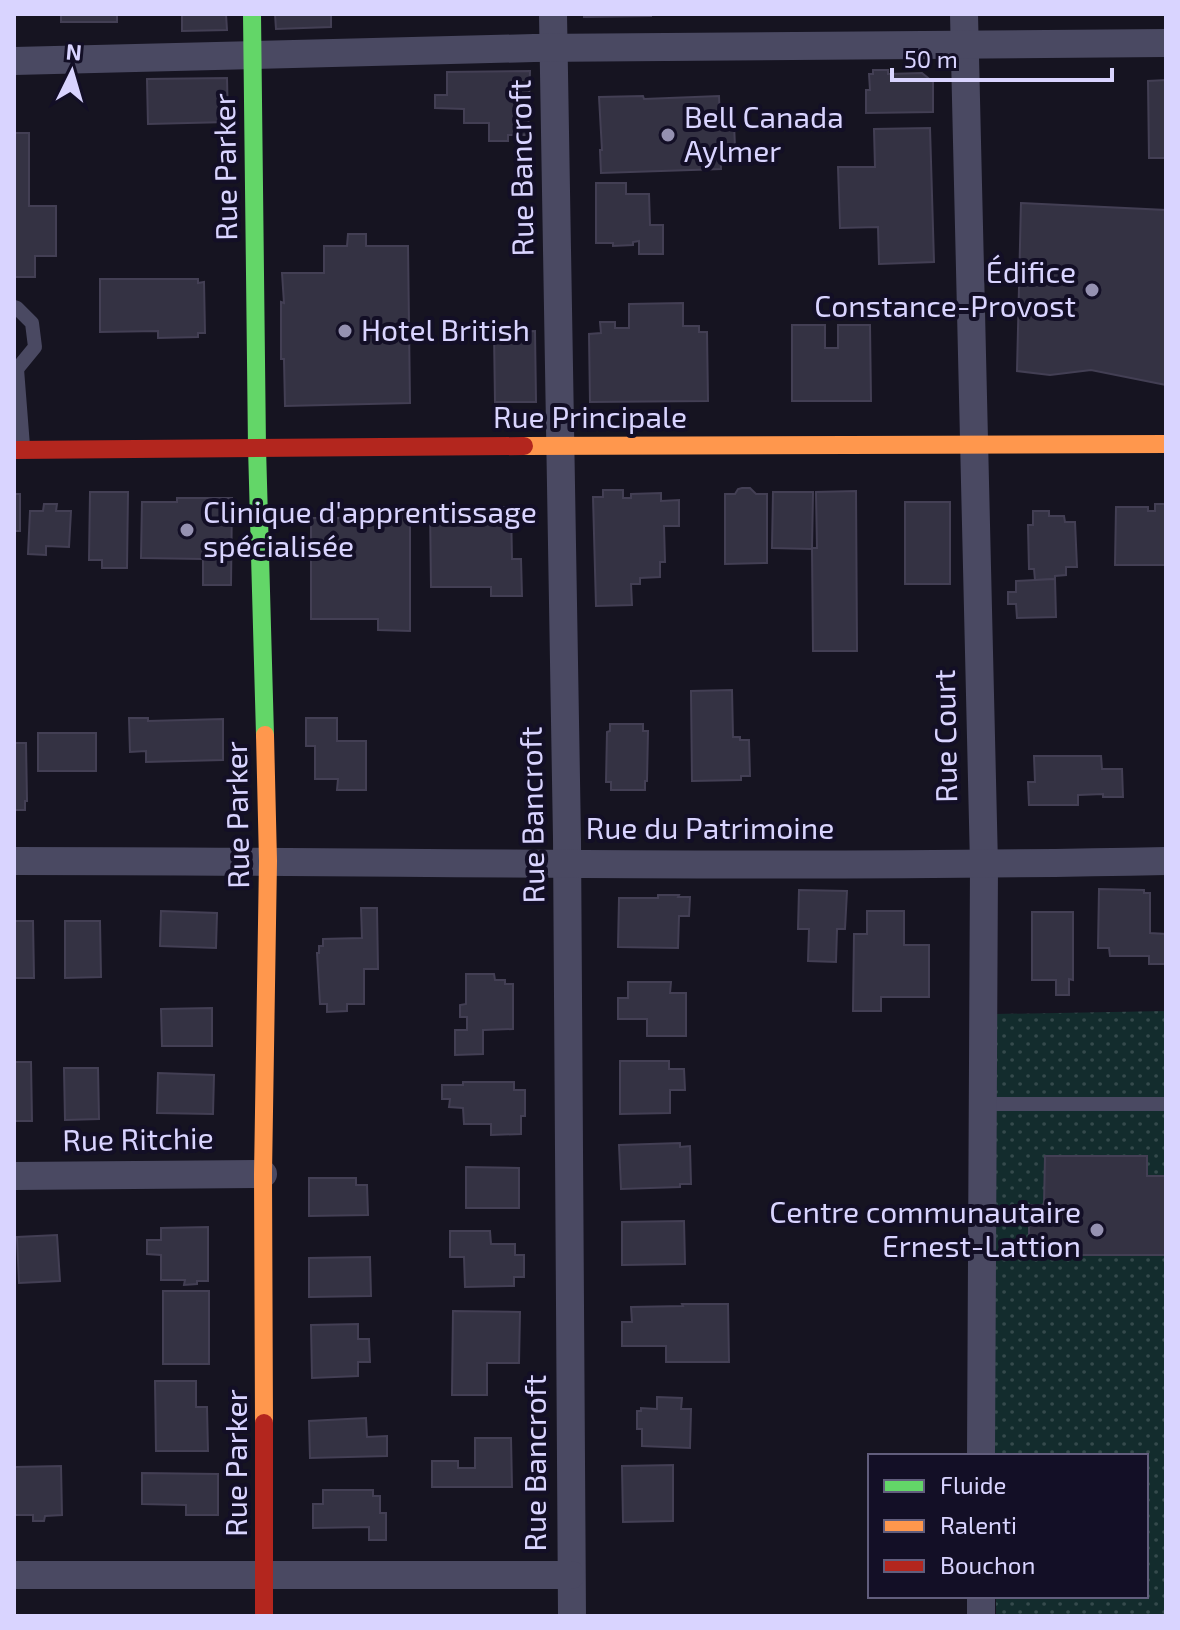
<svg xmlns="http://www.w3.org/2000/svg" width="1180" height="1630" font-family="'Exo 2',sans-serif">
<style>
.park{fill:url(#park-dots)}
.building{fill:#343243;stroke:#433f54;stroke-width:2}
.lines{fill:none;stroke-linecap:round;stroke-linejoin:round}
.lane{stroke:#4a4962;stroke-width:14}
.street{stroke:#4a4962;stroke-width:28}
.fast{stroke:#63d668;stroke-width:18}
.slow{stroke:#ff974d;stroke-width:18}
.jam{stroke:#b3261e;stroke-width:18}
.poi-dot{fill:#9591b1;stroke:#130f26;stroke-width:3}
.labels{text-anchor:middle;stroke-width:8;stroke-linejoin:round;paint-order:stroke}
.poi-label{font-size:30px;fill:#d9d4ff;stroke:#130f26;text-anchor:start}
.street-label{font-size:30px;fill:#d9d4ff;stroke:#130f26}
</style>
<defs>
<pattern id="park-dots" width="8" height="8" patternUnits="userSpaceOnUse" patternTransform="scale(2)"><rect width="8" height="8" fill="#132c2d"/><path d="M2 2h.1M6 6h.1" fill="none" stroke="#354a4c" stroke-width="1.8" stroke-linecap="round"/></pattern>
</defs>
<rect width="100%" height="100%" fill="#161421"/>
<!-- park -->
<polygon class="park" points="1166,1011 1166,1616 996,1616 996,1596 1146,1596 1146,1456 995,1456 995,1014"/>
<!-- building -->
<g class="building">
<rect x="61" y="14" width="56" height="8"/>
<polygon points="182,14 226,14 227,30 182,31"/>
<polygon points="275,14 331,14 331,27 276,29"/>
<polygon points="584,14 651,14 651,16 584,17"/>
<polygon points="873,70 888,70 888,74 922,73 933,82 933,112 866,113 866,90 870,90 869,74 873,74"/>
<polygon points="530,71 528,135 508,135 508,141 489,141 489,123 464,123 464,109 435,108 435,95 447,95 447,72"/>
<polygon points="227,78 228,122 148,124 147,79"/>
<polygon points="1166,80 1166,158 1149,158 1148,81"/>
<polygon points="643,96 644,99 719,96 720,124 734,124 735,147 720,148 721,169 601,173 600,150 602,150 599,97"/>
<polygon points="930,128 934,262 879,264 878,227 840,228 838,167 875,167 874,129"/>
<polygon points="14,133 29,133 29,206 56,206 56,256 35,256 35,277 15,277"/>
<polygon points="596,183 626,183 626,194 649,194 650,225 663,225 663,254 639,254 639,241 633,242 633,245 613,246 613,243 596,243"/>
<polygon points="1021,203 1166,210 1166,385 1091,370 1050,375 1017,371"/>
<polygon points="348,234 366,234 366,246 408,246 410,403 285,406 284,359 281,359 281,302 284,303 282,273 324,273 324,246 347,246"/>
<polygon points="100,279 198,279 198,283 204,282 205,333 198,333 198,337 158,338 158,331 100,332"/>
<polygon points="683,303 683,326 699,326 699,332 707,332 708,401 590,402 589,334 601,333 600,322 615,322 615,328 629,328 629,304"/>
<polygon points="792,325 825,325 825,348 838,348 838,325 870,325 871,401 792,401"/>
<polygon points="535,331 536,402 495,402 494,332"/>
<polygon points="742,488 750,488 756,494 767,494 767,563 725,564 725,494 735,494 738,489"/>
<polygon points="603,490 623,490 623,498 631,498 631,494 661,493 661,501 679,500 679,526 664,526 665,562 660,562 660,577 640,578 640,584 631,584 632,605 596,606 593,497 603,497"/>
<polygon points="856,491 857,651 813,651 812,548 817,548 816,492"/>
<polygon points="90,492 128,492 127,568 102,568 102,560 89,560"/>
<polygon points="773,492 813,492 812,549 772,548"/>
<rect x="14" y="494" width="6" height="37"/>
<polygon points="177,498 232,498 231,585 203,585 203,559 141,558 142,502 177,502"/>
<rect x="905" y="502" width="45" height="82"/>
<polygon points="44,504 57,504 56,511 71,511 69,547 46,546 46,555 28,554 30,511 43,511"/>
<polygon points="1155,504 1166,504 1166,565 1115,565 1116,507 1148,507 1148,511 1155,511"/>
<polygon points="430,507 511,507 512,559 521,559 522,596 491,596 491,587 431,587"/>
<polygon points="347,511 410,511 410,631 378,630 378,619 311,619 311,518 346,518"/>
<polygon points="1033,511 1049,511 1049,516 1064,516 1065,522 1075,522 1077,567 1066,567 1066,575 1055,576 1055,579 1035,580 1034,569 1029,569 1028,525 1033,525"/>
<polygon points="1055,579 1056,617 1017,618 1016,604 1008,604 1008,592 1016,592 1016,581"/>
<polygon points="732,690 733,737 740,737 740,740 749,740 750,776 741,776 741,780 692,781 691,691"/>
<polygon points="129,718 148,718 148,721 223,719 223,760 146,762 146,751 130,752"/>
<polygon points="306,718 337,718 337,741 366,741 366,790 337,790 338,779 315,779 315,746 306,746"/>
<polygon points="610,724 643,724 643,731 648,731 647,781 645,781 645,790 611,790 611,782 606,782 607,732 610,731"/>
<rect x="38" y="733" width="58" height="38"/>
<polygon points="14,743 26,743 27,801 25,801 25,810 14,810"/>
<polygon points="1034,756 1101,756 1102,769 1122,769 1123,797 1103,797 1103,794 1078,795 1078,805 1029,805 1028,782 1035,782"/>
<polygon points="1099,889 1144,890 1144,893 1150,893 1150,933 1166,934 1166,964 1149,964 1149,956 1110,956 1109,948 1098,948"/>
<polygon points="799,890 847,891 845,929 837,929 836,962 808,961 809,929 798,929"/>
<polygon points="658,895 679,895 678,897 690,897 689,916 679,916 678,948 618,947 619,898 658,898"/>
<polygon points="361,908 377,908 378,969 364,969 364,1004 347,1004 347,1011 327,1012 327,1004 320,1004 317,953 319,953 319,946 323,946 323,939 362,938"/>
<polygon points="161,911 217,913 216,948 160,946"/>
<polygon points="867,911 904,911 904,945 929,945 929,997 881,997 881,1011 853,1011 854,934 867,934"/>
<polygon points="1032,912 1073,912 1073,980 1069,979 1069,995 1056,995 1056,980 1032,980"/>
<polygon points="14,921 33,921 34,978 14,978"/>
<polygon points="65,921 100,921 101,977 65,978"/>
<polygon points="466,974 494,974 495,980 505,980 505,984 513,984 513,1029 483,1030 483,1054 455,1055 455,1030 467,1030 467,1017 460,1017 460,1005 466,1004"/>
<polygon points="628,982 671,982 670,993 686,993 686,1036 647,1036 647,1019 618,1019 618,998 628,998"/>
<polygon points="212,1008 212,1046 162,1046 161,1009"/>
<polygon points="620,1061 669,1061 669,1069 684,1069 685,1090 670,1090 670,1113 620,1114"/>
<polygon points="14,1062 31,1062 32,1121 14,1121"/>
<polygon points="64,1068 98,1068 99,1119 65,1120"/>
<polygon points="158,1073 214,1075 213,1114 157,1113"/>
<polygon points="463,1082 514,1082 514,1090 525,1090 525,1116 521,1116 521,1134 491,1135 491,1124 464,1124 463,1108 449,1107 450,1099 442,1099 442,1085 463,1085"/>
<polygon points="680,1143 680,1147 690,1146 691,1184 680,1184 680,1187 621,1189 619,1145"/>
<polygon points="1045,1156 1147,1156 1147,1176 1166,1176 1166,1255 1029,1255 1029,1205 1044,1205"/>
<polygon points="466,1167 519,1168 519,1208 466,1208"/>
<polygon points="309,1178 356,1178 356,1185 367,1185 368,1215 309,1216"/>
<polygon points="684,1221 685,1264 622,1265 622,1222"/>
<polygon points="208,1227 208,1281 197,1281 197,1284 184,1285 185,1280 161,1280 161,1255 147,1254 147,1240 161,1240 161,1228"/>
<polygon points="450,1231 490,1231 491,1244 515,1244 515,1255 524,1255 524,1277 514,1277 514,1286 465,1287 464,1257 450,1257"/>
<polygon points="57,1235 60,1281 19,1283 17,1237"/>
<polygon points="370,1257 371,1296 309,1297 309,1258"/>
<rect x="163" y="1291" width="46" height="73"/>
<polygon points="682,1304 728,1304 729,1362 666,1362 666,1346 622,1346 622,1322 632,1322 631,1307 683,1306"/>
<polygon points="453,1311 520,1312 519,1363 487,1363 487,1395 452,1395"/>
<polygon points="358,1324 358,1339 369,1339 370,1362 358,1362 358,1376 312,1378 311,1325"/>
<polygon points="155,1381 196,1381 196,1407 207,1407 208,1451 156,1451"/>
<polygon points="657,1397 682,1398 681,1409 691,1409 690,1448 642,1446 642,1429 637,1429 637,1411 641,1411 641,1408 657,1409"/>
<polygon points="366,1418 367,1437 387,1436 387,1456 310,1458 309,1421"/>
<polygon points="475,1438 511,1438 512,1487 432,1487 432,1461 458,1461 458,1468 475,1468"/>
<polygon points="673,1465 673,1521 623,1522 622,1466"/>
<polygon points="61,1466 62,1515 45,1516 44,1521 33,1521 33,1515 15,1515 15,1467"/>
<polygon points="142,1473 218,1474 218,1515 186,1515 186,1505 142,1504"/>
<polygon points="323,1490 373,1490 373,1496 380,1496 380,1513 386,1513 386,1540 369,1540 369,1527 313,1528 313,1504 323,1504"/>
</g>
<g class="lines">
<!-- lane -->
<g class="lane">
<polyline points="14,307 17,308 32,323 35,347 17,369"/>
<polyline points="14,369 17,369 23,446"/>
<polyline points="982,1104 1166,1104"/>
</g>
<!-- street -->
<g class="street">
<polyline points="553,14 567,839 572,1616"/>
<polyline points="964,14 984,865 981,1456"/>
<polyline points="14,61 534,48 1166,43"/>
<path d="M14,861c384,0 768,8 1152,0"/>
<polyline points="14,1176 263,1174"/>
<polyline points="14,1575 571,1575"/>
<polyline points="981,1596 981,1616"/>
</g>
<!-- fast -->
<polyline class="fast" points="252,14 257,447 265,735"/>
<!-- slow -->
<g class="slow">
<polyline points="524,446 1166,444"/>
<polyline points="264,1423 263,1174 268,861 265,735"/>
</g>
<!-- jam -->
<g class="jam">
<polyline points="14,450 524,446"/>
<polyline points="264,1423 264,1616"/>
</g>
</g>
<!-- markers -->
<g class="poi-dot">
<circle cx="668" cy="135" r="8"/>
<circle cx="1092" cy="290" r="8"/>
<circle cx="345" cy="331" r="8"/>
<circle cx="187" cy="530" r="8"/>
<circle cx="1097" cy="1230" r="8"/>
</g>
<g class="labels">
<!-- poi labels -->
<g class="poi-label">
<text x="684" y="128">Bell Canada<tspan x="684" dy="34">Aylmer</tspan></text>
<text x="1076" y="283" text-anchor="end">Édifice<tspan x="1076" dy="34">Constance-Provost</tspan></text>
<text x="361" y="341">Hotel British</text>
<text x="203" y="523">Clinique d'apprentissage<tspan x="203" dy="34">spécialisée</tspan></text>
<text x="1081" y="1223" text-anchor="end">Centre communautaire<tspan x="1081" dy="34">Ernest-Lattion</tspan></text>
</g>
<!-- street labels -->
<g class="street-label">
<text transform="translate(226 167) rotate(-91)" y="10">Rue Parker</text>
<text transform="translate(522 168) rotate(-91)" y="10">Rue Bancroft</text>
<text x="590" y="428">Rue Principale</text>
<text transform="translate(946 736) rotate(-91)" y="10">Rue Court</text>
<text transform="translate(238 815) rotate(-91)" y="10">Rue Parker</text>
<text transform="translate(533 815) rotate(-91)" y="10">Rue Bancroft</text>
<text x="710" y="839">Rue du Patrimoine</text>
<text transform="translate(138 1140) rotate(-1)" y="10">Rue Ritchie</text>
<text transform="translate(237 1463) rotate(-90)" y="10">Rue Parker</text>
<text transform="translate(536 1463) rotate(-90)" y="10">Rue Bancroft</text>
</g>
</g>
<!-- border -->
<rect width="1180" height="1630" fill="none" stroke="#d9d4ff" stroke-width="32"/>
<!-- legend -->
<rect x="868" y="1454" width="280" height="144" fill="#130f26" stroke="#625e7d" stroke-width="2"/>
<rect x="884" y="1480" width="40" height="12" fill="#63d668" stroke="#625e7d" stroke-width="2"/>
<text x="940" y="1494" font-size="24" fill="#d9d4ff">Fluide</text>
<rect x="884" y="1520" width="40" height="12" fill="#ff974d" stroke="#625e7d" stroke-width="2"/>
<text x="940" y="1534" font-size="24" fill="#d9d4ff">Ralenti</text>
<rect x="884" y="1560" width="40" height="12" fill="#b3261e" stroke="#625e7d" stroke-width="2"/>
<text x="940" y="1574" font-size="24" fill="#d9d4ff">Bouchon</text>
<!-- north arrow -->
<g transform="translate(72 72) rotate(5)" stroke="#130f26" stroke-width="6" paint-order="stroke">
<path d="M0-6L14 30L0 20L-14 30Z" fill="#d9d4ff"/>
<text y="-12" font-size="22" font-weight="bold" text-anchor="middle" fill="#d9d4ff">N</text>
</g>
<!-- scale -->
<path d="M892 68v12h220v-12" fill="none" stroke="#d9d4ff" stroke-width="4"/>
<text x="904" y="68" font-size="24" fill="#d9d4ff" stroke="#130f26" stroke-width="6" paint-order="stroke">50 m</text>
</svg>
